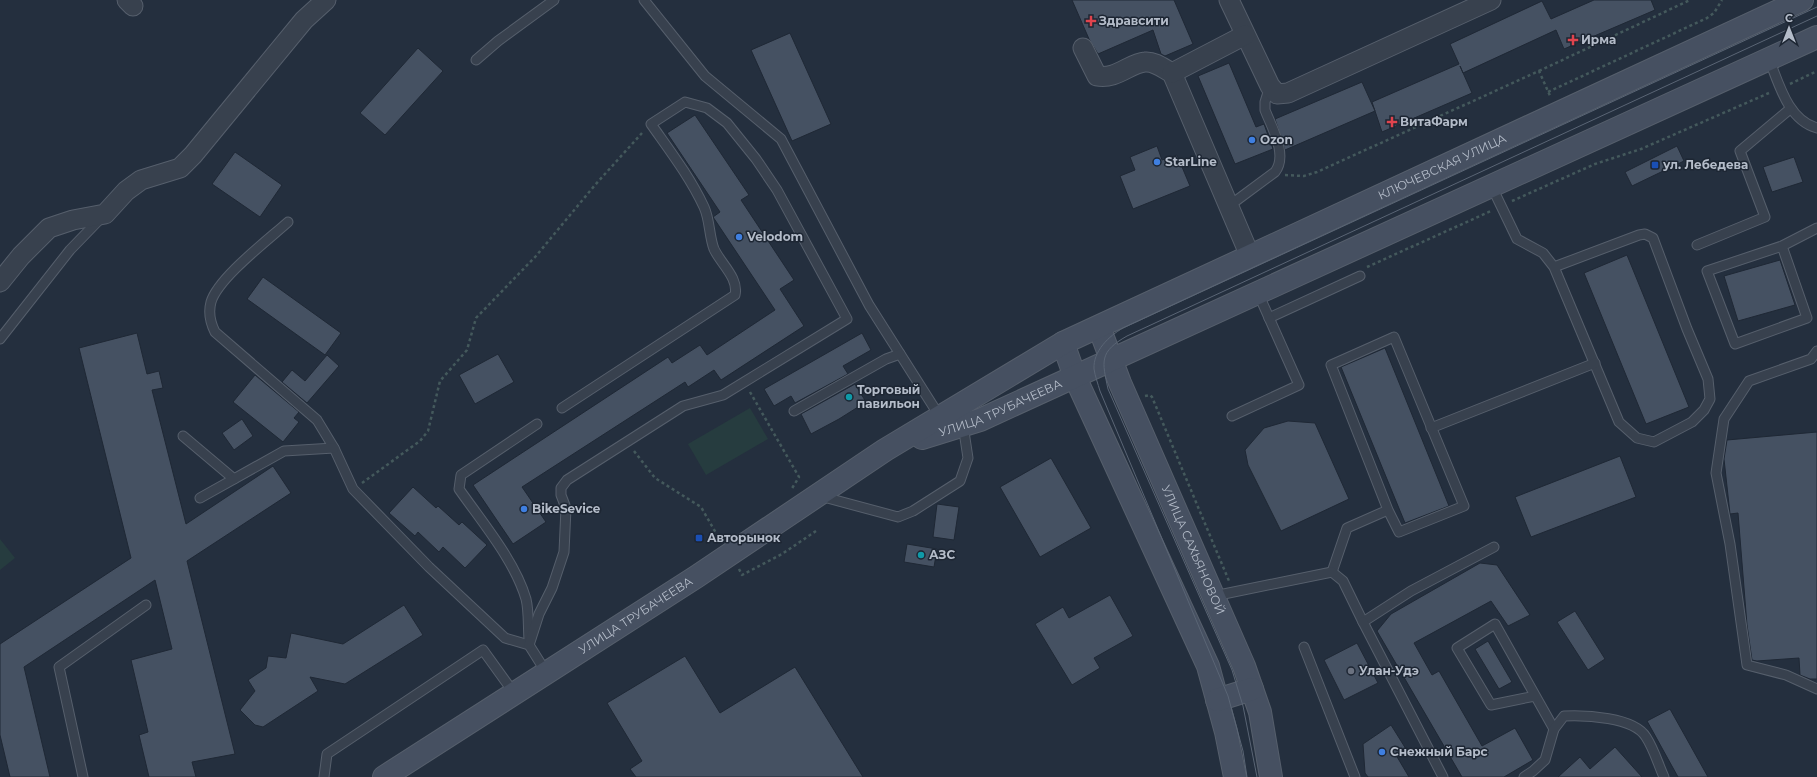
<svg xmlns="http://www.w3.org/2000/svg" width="1817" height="777" font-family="Montserrat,sans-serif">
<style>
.green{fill:#263c3f}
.building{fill:#455162;stroke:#1f2835}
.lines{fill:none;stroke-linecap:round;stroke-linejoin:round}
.lane-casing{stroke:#565f6c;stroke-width:11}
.street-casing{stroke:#565f6c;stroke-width:21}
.secondary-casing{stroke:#565f6c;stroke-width:24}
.path{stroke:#44595c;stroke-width:2.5;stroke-dasharray:3 3;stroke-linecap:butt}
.lane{stroke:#38414e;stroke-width:9}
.street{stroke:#38414e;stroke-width:19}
.secondary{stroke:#465061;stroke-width:22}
.tram{stroke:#5a6575;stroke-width:1}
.health-dot{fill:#e0444e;stroke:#1d2633;stroke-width:1.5}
.shop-dot{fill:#3f7fe0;stroke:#1d2633;stroke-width:1.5}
.transit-dot{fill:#1a4fb4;stroke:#1d2633;stroke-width:1.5}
.culture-dot{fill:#0f9aa8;stroke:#1d2633;stroke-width:1.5}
.worship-dot{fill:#6b7280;stroke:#1d2633;stroke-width:1.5}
.labels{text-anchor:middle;stroke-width:3;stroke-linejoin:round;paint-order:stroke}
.poi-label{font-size:12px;font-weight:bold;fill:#b4bcc9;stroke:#1d2633;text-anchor:start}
.street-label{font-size:12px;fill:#b4bcc9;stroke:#1d2633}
</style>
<rect width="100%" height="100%" fill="#242f3e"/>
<!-- green -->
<g class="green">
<polygon points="750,408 768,439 706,475 688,444"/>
<polygon points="0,539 15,558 0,570"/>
</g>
<!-- building -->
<g class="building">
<polygon points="1072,0 1174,0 1193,44 1165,56 1161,54 1153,30 1098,54 1089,39"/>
<polygon points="1594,0 1651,0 1655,10 1564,49 1556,30 1463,73 1460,66 1472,93 1382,132 1372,102 1459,64 1450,44 1542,1 1551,19"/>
<polygon points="790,33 831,124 792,141 751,50"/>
<polygon points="418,48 443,71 385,135 360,113"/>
<polygon points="1229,63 1256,127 1264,124 1273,149 1235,164 1198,76"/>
<polygon points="1362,82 1375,111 1285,150 1275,119"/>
<polygon points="695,115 749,195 741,200 794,280 780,289 804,326 721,380 714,370 688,387 685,382 522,487 546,522 513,544 473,485 668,357 672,363 700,345 707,355 775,310 713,217 720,212 667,133"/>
<polygon points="1157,146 1162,160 1177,155 1190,186 1133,209 1120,176 1135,170 1130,157"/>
<polygon points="1677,146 1684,161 1632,186 1625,172"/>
<polygon points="235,152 282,185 260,217 212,184"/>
<polygon points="1794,157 1803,182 1772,192 1763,167"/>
<polygon points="1627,255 1689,407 1646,424 1584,273"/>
<polygon points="1780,260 1795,305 1738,321 1724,276"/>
<polygon points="263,277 341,333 325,355 247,299"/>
<polygon points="137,333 147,374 159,371 163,388 152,390 186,524 273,466 291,493 187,561 235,754 192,762 196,777 149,777 139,735 148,732 131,660 172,649 155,580 24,667 50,777 10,777 0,735 0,644 131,558 79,348"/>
<polygon points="862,333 871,350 843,366 848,374 795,403 791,396 774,406 764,389"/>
<polygon points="1385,348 1449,506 1405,523 1341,367"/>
<polygon points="498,354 514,382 475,404 459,375"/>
<polygon points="327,355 339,366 307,403 282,382 292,370 305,381"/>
<polygon points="255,375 299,412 294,418 299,422 283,442 233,402"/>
<polygon points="855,384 866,402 839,419 811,434 801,414"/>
<polygon points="242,419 253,436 234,450 222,433"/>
<polygon points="1288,421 1315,423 1349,499 1281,531 1248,465 1245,450 1264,428"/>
<polygon points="1817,432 1817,679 1810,679 1800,675 1799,658 1757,661 1752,660 1747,625 1738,513 1730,514 1724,459 1727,440"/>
<polygon points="1620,456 1636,497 1531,537 1515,497"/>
<polygon points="1051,458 1091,528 1040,557 1000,487"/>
<polygon points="413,487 436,508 438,506 459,525 462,522 487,545 465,568 443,547 439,552 418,532 415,536 389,513"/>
<polygon points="937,504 959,507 954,540 933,537"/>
<polygon points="907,544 937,549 934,567 904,562"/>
<polygon points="1480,563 1497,565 1530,615 1508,626 1491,601 1414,643 1432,675 1439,671 1482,746 1515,728 1533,760 1504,777 1462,777 1377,631 1391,614"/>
<polygon points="1110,595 1133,636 1094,658 1100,668 1072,685 1035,624 1063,607 1069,618"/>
<polygon points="404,605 423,635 345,684 310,677 318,691 263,727 255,725 240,710 255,691 248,680 266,668 268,656 286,658 291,633 343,644"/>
<polygon points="1575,611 1605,659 1588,670 1557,622"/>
<polygon points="1488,641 1512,682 1499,689 1475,649"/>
<polygon points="1357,643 1378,683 1344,700 1324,660"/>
<polygon points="685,656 720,713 795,667 863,777 636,777 630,769 642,761 607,703"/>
<polygon points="1670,709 1708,777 1678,777 1647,721"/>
<polygon points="1391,725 1406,749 1396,755 1409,777 1368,777 1365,773 1363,744"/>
<polygon points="1615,747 1642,777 1558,777 1580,757 1590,769"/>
</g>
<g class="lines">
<!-- lane casing -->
<g class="lane-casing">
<g id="lane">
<polyline points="644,0 705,76 781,139 869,305 940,417"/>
<path d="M1769,59c10,25 19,61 48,69"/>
<polyline points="476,60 498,41 554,0"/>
<polyline points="1491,185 1517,239 1543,253 1554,267 1619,422 1637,438 1654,442 1692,422 1704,410 1710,399 1708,379 1687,329 1653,238 1645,234 1639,235 1554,267"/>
<path d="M1229,206l46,-34c13,-17 -3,-44 -10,-62v-8l5,-16"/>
<path d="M288,222c-20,18 -70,56 -77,80 -3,11 -1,20 4,30l102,88 17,28 19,41 76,78 76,71 24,7 17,27"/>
<polyline points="1697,245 1765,217 1740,151 1790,109"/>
<polyline points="1782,246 1807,318 1735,344 1707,271 1782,246 1817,228"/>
<polyline points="1269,318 1360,276"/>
<polyline points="0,339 70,250 101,218"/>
<polyline points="1817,351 1811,359 1749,381 1724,419 1716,473 1730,544 1747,665 1786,675 1817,689"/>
<polyline points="794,411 886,359 900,354"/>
<polyline points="1232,416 1299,385 1258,293"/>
<polyline points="1431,428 1595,363"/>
<polyline points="183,436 234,479"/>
<polyline points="820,496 898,517 913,511 960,481 968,458 963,425"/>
<polyline points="200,498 284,451 334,448"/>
<polyline points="1332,572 1347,528 1388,510 1399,532 1464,506 1394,337 1331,365 1388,510"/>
<polyline points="1214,596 1332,572 1343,581 1363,622 1411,591 1494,547"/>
<polyline points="1363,622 1443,777"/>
<path d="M529,639c-1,-12 0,-28 -3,-40 -11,-38 -44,-77 -67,-110l2,-14 76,-51"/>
<path d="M529,645l10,-31 13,-26 12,-36 2,-44 -5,-13v-7l6,-8 116,-74 40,-11 124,-76 -70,-129 -21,-31 -29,-36 -20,-15 -22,-6 -34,22c19,27 39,53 53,83 6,13 5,29 10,42 7,15 25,29 21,46l-173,113"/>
<polyline points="1304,647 1355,777"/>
<polyline points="1535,696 1491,705 1457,648 1495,624 1554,729"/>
<polyline points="83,777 59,667 146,605"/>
<polyline points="324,777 327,754 483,650 514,693"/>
<path d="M1524,777l9,-6 12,-11 9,-31 10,-13c21,-1 70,1 82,21 8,12 12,27 18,40"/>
</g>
</g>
<!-- street casing -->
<g class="street-casing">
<g id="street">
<polyline points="127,0 133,6"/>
<polyline points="1229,0 1270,86 1277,94 1288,93 1491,0"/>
<path d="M1083,48l14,28c19,4 33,-13 48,-14 10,-1 19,7 27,11l78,183"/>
<polyline points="1172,73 1245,35"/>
<polyline points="0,282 21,256 49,228 73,220 105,214 126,191 141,180 180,168 193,155 304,20 326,0"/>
</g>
</g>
<!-- secondary casing -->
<g class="secondary-casing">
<g id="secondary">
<path id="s1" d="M1099,327l21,56 124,283 16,46 11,65"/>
<polyline points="1063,343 1075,377 1208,666 1226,732 1235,777"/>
<path id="s2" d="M922,438l58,-18 837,-383"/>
<polyline points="1217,700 1252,689"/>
<path id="s3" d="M384,777l312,-200 189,-127 178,-107 739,-343"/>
</g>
</g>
<!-- path -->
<g class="path">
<polyline points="1539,71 1690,0"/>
<polyline points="1790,84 1817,71"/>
<polyline points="1548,92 1707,18 1714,13 1722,0"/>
<polyline points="1285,175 1304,176 1317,172 1539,71 1551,98"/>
<polyline points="1512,201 1595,164 1641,149 1769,93"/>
<polyline points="1367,267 1491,211"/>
<polyline points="750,392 799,477 791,490"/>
<polyline points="1145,396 1150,395 1152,397 1229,581"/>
<polyline points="634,451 655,478 701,507 720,540"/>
<polyline points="362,483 420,441 428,431 440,381 467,350 476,318 536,256 595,185 642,133"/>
<polyline points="739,569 742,575 782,554 816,531"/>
</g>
<!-- lane -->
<use href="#lane" class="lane"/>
<!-- street -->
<use href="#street" class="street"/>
<!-- secondary -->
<use href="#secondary" class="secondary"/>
<!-- tram -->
<g class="tram">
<path d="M1247,777l-4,-26 -15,-55 -128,-305c-2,-7 -5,-15 -6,-22 -1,-18 15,-33 29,-41l694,-321"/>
<path d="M1257,777l-14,-71 -11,-36 -124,-281c-6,-28 -9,-37 19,-53l690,-320"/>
</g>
</g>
<!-- markers -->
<g class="health-dot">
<path d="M1089 15h4v4h4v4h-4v4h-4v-4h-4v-4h4z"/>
<path d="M1571 34h4v4h4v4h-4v4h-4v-4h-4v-4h4z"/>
<path d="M1390 116h4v4h4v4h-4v4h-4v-4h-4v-4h4z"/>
</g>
<g class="shop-dot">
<circle cx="1252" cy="140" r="4"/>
<circle cx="1157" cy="162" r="4"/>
<circle cx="739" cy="237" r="4"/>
<circle cx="524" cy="509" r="4"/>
<circle cx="1382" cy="752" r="4"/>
</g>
<g class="transit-dot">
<rect x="1651" y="161" width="8" height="8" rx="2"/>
<rect x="695" y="534" width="8" height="8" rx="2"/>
</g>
<g class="culture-dot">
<circle cx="849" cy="397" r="4"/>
<circle cx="921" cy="555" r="4"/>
</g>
<circle class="worship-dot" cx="1351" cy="671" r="4"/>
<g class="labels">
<!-- poi labels -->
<g class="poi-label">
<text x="1099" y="25">Здравсити</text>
<text x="1581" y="44">Ирма</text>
<text x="1400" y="126">ВитаФарм</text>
<text x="1260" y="144">Ozon</text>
<text x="1165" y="166">StarLine</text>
<text x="1663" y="169">ул. Лебедева</text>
<text x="747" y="241">Velodom</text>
<text x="857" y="394">Торговый<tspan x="857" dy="14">павильон</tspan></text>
<text x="532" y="513">BikeSevice</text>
<text x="707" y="542">Авторынок</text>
<text x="929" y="559">АЗС</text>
<text x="1359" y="675">Улан-Удэ</text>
<text x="1390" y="756">Снежный Барс</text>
</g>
<!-- street labels -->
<g class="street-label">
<text dy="4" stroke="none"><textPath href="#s3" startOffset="1224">КЛЮЧЕВСКАЯ УЛИЦА</textPath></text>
<text dy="4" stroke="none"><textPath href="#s2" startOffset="84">УЛИЦА ТРУБАЧЕЕВА</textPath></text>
<text dy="4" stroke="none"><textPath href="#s1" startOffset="242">УЛИЦА САХЬЯНОВОЙ</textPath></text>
<text dy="4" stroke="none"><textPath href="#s3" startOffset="299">УЛИЦА ТРУБАЧЕЕВА</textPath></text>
</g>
</g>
<!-- north arrow -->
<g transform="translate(1789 28)" stroke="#1d2633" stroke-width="3" paint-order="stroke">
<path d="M0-3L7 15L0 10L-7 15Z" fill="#b4bcc9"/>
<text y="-6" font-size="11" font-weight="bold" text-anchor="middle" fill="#b4bcc9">С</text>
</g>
</svg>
